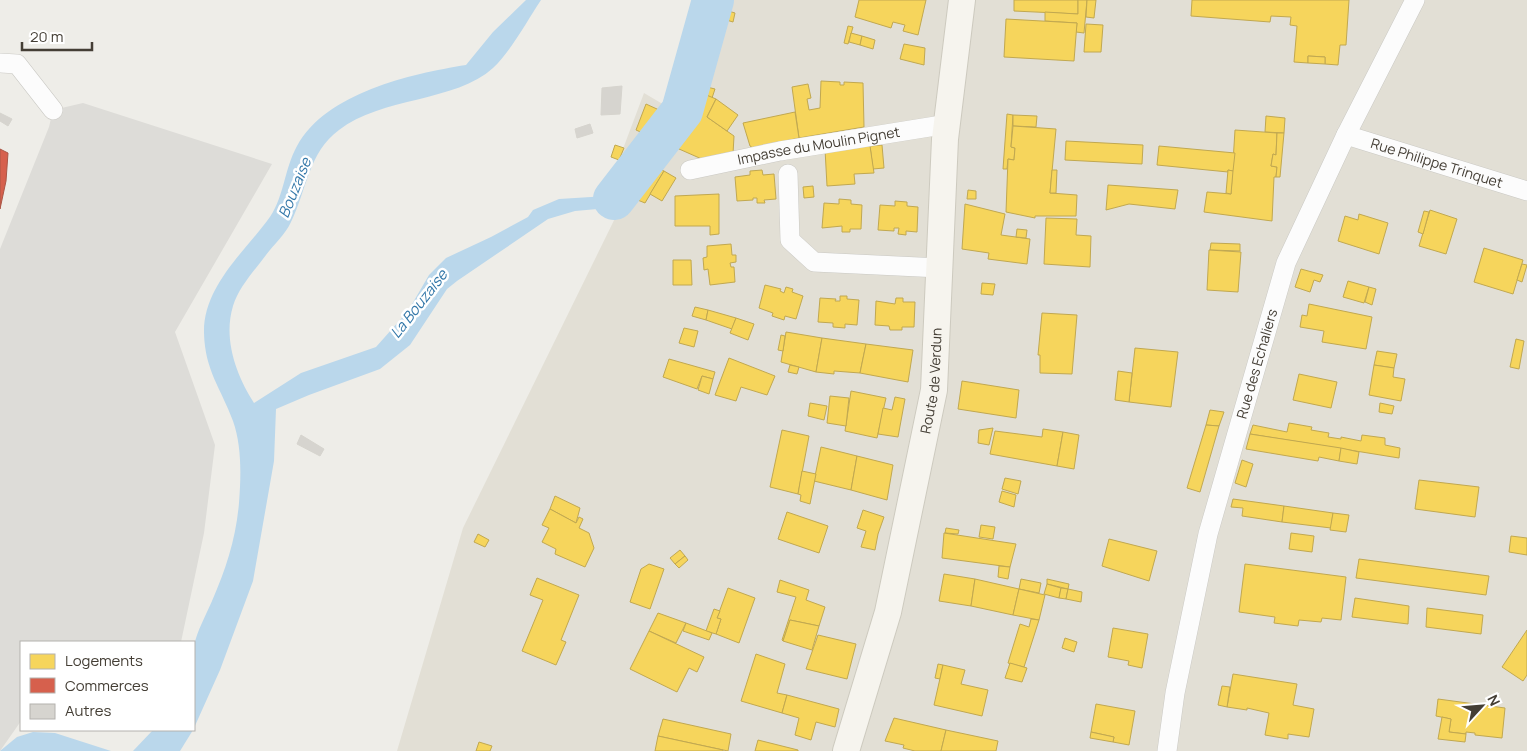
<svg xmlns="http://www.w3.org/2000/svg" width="1527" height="751" font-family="Manrope,sans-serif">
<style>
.residential{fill:#e2dfd5}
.parking{fill:#dddcd8}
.water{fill:#bad7eb}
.homes{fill:#f6d55c;stroke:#c1a850}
.shops{fill:#d6604d;stroke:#aa5646}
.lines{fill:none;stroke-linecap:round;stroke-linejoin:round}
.river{stroke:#bad7eb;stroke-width:42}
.building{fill:#d6d4cf;stroke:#d6d4ce}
.street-casing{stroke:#cac9c4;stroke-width:20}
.secondary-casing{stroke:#cdcabf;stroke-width:28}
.street{stroke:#fcfcfc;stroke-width:19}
.secondary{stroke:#f6f4ee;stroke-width:26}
.labels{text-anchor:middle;stroke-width:5;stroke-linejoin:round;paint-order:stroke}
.street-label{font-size:14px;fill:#443e35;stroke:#fff}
.water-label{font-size:15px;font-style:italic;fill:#3478a9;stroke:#fff}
</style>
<rect width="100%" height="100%" fill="#eeede8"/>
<!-- residential -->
<polygon class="residential" points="721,0 1527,0 1527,751 397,751 463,528 623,202 629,197 609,186 644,93 683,116 695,95"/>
<!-- parking -->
<polygon class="parking" points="83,103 272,164 175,332 215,445 204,533 181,642 21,642 21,721 0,751 0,249 49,127 53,110"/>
<!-- water -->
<g class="water">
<path d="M526,0h15c-14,21 -30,51 -48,68 -37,34 -112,29 -154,62 -31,23 -32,60 -48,92 -6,13 -17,22 -25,33 -12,16 -27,32 -33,51 -10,33 3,69 21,97l47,-30 75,-26 32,-36 21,-36 17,-17 45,-21 37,-20 5,-7 26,-11 48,-3 11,-4 11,4 -20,12 -34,3 -27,8 -91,62 -10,8 -37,56 -30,24 -71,26 -33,14 -2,52 -21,120 -33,89 -26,58c0,-21 -4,-63 0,-82 3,-15 12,-31 18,-45 14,-32 24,-63 27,-98 2,-26 3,-57 -6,-82 -12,-33 -28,-50 -29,-88 -1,-45 38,-79 63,-112 17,-21 17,-52 30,-75 29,-53 113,-72 169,-81l27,-33z"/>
<path d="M699,0h22l-26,95 -11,21 -13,-6c12,-36 18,-73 28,-110z"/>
<polygon points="153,730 193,730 180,751 133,751"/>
<polygon points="33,732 55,733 111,751 0,751 17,737"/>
</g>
<!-- homes -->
<g class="homes">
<polygon points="859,0 926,0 918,35 903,31 905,25 893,22 891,28 855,17"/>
<polygon points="1014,0 1078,0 1078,14 1014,11"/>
<polygon points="1078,0 1087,0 1084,33 1076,32 1077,23 1045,21 1045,12 1078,14"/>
<polygon points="1087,0 1096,0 1094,18 1086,17"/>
<polygon points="1192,0 1349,0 1346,45 1340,45 1338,65 1325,64 1325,57 1308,56 1308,63 1294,62 1297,26 1290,25 1291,17 1271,16 1270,22 1191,16"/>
<polygon points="725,10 735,13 733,22 723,19"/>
<polygon points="1006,19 1077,23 1074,61 1004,57"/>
<polygon points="1086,24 1103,25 1101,52 1084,52"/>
<polygon points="848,26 853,27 848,44 844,43"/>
<polygon points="851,33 862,36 860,45 849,42"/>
<polygon points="862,36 875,40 873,49 860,45"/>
<polygon points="904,44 925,48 924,65 900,59"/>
<polygon points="1308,56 1325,57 1325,64 1308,63"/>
<polygon points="821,81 840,82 840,85 844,85 844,82 863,83 864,127 799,138 792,87 808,84 811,98 807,99 809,110 820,108"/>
<polygon points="699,85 715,89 712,98 697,91"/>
<polygon points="697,91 716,99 707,117 734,136 733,154 704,160 670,145"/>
<polygon points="716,99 738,115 727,131 707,117"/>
<polygon points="646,104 681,120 670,145 636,130"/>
<polygon points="795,112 799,138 753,148 750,146 743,123"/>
<polygon points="1007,114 1013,115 1011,147 1015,148 1014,160 1008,159 1007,169 1003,169"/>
<polygon points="1013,115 1037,116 1036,127 1013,126"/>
<polygon points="1266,116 1285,118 1284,133 1265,132"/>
<polygon points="1013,126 1056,129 1050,193 1077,195 1076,216 1035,216 1035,218 1006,212 1008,159 1014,160 1015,148 1011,147"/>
<polygon points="1235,130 1277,133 1276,155 1273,154 1271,166 1277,167 1276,177 1274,177 1272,221 1204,212 1207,192 1231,194"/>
<polygon points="1277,133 1284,133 1280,177 1276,177 1277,167 1271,166 1273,154 1276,155"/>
<polygon points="1066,141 1143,145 1142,164 1065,160"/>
<polygon points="615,145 624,148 619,160 611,157"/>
<polygon points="882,145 884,168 873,169 870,146"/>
<polygon points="870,146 874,173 854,174 855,184 827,186 825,149"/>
<polygon points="1159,146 1235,153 1233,171 1228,170 1228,172 1157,165"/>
<polygon points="637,147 651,154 647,163 633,157"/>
<polygon points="633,157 664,171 645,203 618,192"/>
<polygon points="762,170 763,175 774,174 776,199 764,200 765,203 757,203 757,198 753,198 753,200 737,201 735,177 750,175 750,171"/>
<polygon points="1052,170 1057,170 1056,193 1050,193"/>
<polygon points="1228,170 1233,171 1231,194 1226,193"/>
<polygon points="664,171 676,178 662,201 650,194"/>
<polygon points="1108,185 1178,190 1175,209 1129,204 1106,210"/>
<polygon points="813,186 814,197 804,198 803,187"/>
<polygon points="968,190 976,191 976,199 967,199"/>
<polygon points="719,194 719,234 710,235 710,226 675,226 675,196"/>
<polygon points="839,199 851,200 851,204 862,205 861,229 850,229 850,232 842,232 842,226 822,228 824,203 839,204"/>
<polygon points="895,201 907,202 907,206 918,207 917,232 906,231 906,235 898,234 899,228 894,228 894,231 878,230 880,205 895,206"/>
<polygon points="965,204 1005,214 1001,235 1030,239 1027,264 988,259 989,253 962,249"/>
<polygon points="1430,210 1457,219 1446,254 1419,246"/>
<polygon points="1424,211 1429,212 1423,234 1418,232"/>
<polygon points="1359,214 1388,223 1379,254 1338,241 1345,216 1358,220"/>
<polygon points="1046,218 1077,219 1076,235 1091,236 1090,267 1044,264"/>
<polygon points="1017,229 1027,230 1026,238 1016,237"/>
<polygon points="1211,243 1240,244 1240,251 1210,250"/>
<polygon points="731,244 732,255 736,255 736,262 730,263 731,267 734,267 735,282 710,285 708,269 704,270 703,258 707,257 707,246"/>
<polygon points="1484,248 1523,260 1513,294 1474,282"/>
<polygon points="1209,250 1241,252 1238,292 1207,290"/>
<polygon points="673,260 691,260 692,285 673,285"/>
<polygon points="1522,264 1527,265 1522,282 1517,280"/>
<polygon points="1301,269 1323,275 1320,282 1314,280 1310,292 1295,287"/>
<polygon points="1348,281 1369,287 1364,303 1343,297"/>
<polygon points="982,283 995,284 993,295 981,294"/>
<polygon points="765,285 781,289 780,291 784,293 786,287 793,289 792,292 803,296 796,319 785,316 784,320 772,316 773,313 759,308"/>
<polygon points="1369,287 1376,289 1372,305 1365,302"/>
<polygon points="840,296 847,296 847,299 859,300 857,325 845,324 845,328 833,327 833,323 818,322 820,298 836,299 835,301 840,301"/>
<polygon points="896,298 903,298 903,302 915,302 914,327 902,327 902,330 890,330 889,326 875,325 876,301 895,304"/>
<polygon points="1309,304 1372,317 1366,349 1322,342 1324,331 1300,327 1302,315 1307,316"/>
<polygon points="695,307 708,310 706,320 692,316"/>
<polygon points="708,310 736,318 732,329 706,320"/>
<polygon points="1042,313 1077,315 1072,374 1040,373 1040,355 1038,355"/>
<polygon points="736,318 754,324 748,340 730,333"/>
<polygon points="684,328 698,331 694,347 679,343"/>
<polygon points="786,332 822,338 816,372 781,362"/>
<polygon points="781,335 785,336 783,351 778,350"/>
<polygon points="822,338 866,344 860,373 834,371 834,374 816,372"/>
<polygon points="1516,339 1524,341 1519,369 1510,367"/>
<polygon points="866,344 913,350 908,382 860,373"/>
<polygon points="1135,348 1178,352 1171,407 1129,402"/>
<polygon points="1377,351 1397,354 1394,368 1374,365"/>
<polygon points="729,358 775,376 767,395 741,387 736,401 715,395"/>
<polygon points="669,359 715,372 713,379 702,376 697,389 663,377"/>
<polygon points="790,365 799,367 797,374 788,372"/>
<polygon points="1374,365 1394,368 1393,377 1405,379 1401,401 1369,395"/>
<polygon points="1118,371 1132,373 1129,402 1115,400"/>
<polygon points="1299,374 1337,382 1331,408 1293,400"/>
<polygon points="702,376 713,379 709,394 698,390"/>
<polygon points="962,381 1019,390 1016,418 958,409"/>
<polygon points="851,391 886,398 877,438 845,431"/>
<polygon points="830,396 849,398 846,426 827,423"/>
<polygon points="895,397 905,399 898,437 878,434 883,408 892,410"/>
<polygon points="810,403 827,406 824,420 808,416"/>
<polygon points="1380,403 1394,406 1392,414 1379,412"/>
<polygon points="1210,410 1224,412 1219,426 1206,425"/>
<polygon points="1289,423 1312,427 1311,430 1329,433 1328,437 1341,439 1341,437 1361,441 1362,435 1385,438 1385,445 1400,448 1399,458 1250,434 1253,425 1287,432"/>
<polygon points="1206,425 1219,426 1200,492 1187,488"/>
<polygon points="993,428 989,445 978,443 979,430"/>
<polygon points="1043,429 1063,432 1057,466 990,454 995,431 1042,437"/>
<polygon points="782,430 809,436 798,494 770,487"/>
<polygon points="1063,432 1079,435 1074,469 1057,466"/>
<polygon points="1250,434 1341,448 1339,461 1319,457 1318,461 1246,449"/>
<polygon points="821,447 857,456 851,490 814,481"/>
<polygon points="1341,448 1359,452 1357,464 1339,461"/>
<polygon points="857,456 893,465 887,500 851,490"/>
<polygon points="1242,460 1253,464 1246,487 1235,483"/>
<polygon points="802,471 816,474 810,504 800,501 801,495 798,494"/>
<polygon points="1005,478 1021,481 1018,494 1002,489"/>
<polygon points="1419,480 1479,487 1475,517 1415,509"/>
<polygon points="1002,491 1016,495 1014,507 999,502"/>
<polygon points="555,496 580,508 576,523 550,509"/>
<polygon points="1233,499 1284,506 1282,522 1242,516 1243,508 1231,507"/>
<polygon points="1284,506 1333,513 1331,528 1282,522"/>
<polygon points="550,509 576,523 579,517 583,519 579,528 589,533 594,548 585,567 555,554 556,549 542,542 549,528 542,525"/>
<polygon points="863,510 884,517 878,534 875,550 861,547 866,531 857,528"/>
<polygon points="787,512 828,526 819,553 778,539"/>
<polygon points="1333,513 1349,515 1346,532 1330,530"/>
<polygon points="981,525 995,527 993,539 979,537"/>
<polygon points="946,528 959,530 958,534 945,533"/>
<polygon points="944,533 1016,544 1010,567 942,558"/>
<polygon points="1291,533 1314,536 1312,552 1289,549"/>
<polygon points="478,534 489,540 485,547 474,542"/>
<polygon points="1511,536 1527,538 1527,555 1509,552"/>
<polygon points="1109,539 1157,551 1149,581 1102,566"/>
<polygon points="680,550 685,556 675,564 670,558"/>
<polygon points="685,556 688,560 679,568 675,564"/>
<polygon points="1359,559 1489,576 1486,595 1356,578"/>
<polygon points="649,564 664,569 650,609 630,602 641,569"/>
<polygon points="1245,564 1346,577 1341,620 1322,618 1321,622 1299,620 1298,626 1274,623 1275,617 1239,612"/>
<polygon points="999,566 1010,567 1008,579 998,577"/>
<polygon points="944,574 975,579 971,606 939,601"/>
<polygon points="537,578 579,595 561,640 566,642 556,665 522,651 543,600 530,595"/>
<polygon points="975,579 1019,589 1013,615 971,606"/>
<polygon points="1021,579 1041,583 1039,593 1019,589"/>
<polygon points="1047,579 1069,584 1068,589 1047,584"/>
<polygon points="780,580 809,590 806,600 825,607 819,626 790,620 783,641 782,640 796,597 777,592"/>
<polygon points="1047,584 1061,588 1059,598 1044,594"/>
<polygon points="728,588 755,598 739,643 716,634 721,619 717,618"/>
<polygon points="1061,588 1068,589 1066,599 1059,598"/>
<polygon points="1019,589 1045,595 1039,620 1013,615"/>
<polygon points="1068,589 1082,592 1081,602 1066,599"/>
<polygon points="1355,598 1409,606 1408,624 1352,617"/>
<polygon points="1427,608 1483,615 1481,634 1426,627"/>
<polygon points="714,609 720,611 717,618 721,619 716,634 706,631"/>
<polygon points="658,613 686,623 676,643 649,631"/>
<polygon points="1031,619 1039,620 1024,667 1008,663 1020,624 1029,627"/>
<polygon points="790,620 819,626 812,650 783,641"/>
<polygon points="686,623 712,633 709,640 683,631"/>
<polygon points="1113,628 1148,634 1142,668 1128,665 1129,661 1108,657"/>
<polygon points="1527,630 1527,675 1523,681 1502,667"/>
<polygon points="649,631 704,657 697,672 689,668 677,692 630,669"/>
<polygon points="818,635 856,644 847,679 806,669"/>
<polygon points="1065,638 1077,642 1074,652 1062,648"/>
<polygon points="756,654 785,664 777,693 787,695 782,713 741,701"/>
<polygon points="1010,663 1027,668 1022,682 1005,678"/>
<polygon points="938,664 943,665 940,679 935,678"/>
<polygon points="943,665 965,670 961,684 988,690 982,716 934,705"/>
<polygon points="1233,674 1297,684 1293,705 1314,709 1309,737 1288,734 1288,739 1265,735 1269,713 1247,708 1247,710 1227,707"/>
<polygon points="1222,686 1230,687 1227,707 1218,705"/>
<polygon points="787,695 839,709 835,727 816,722 811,740 795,735 799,718 782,713"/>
<polygon points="1438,699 1505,708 1502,738 1475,735 1475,733 1466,732 1466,734 1449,732 1451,719 1436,716"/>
<polygon points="1096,704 1135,711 1129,745 1113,742 1114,737 1091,732"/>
<polygon points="1442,717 1451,719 1449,732 1466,734 1465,742 1438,739"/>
<polygon points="894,718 946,730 941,751 915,751 903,748 904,745 885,741"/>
<polygon points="663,719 731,734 728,751 658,736"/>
<polygon points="946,730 998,741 996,751 941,751"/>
<polygon points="1091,732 1114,737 1113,742 1090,738"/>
<polygon points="658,736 723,750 723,751 655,751"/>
<polygon points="758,740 798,750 798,751 755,751"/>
<polygon points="479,742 492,746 490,751 476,751"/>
</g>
<!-- shops -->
<polygon class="shops" points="0,149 8,153 6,181 0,209"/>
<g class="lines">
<!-- river -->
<polyline class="river" points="614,199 682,111 713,0"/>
</g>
<!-- building -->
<g class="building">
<polygon points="622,86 620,114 601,115 602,88"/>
<polygon points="0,113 12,119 8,126 0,121"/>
<polygon points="590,124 593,133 577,138 575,129"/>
<polygon points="301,435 324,449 320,456 297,444"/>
</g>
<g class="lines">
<!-- street casing -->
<g class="street-casing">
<g id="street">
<polyline points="0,63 17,64 53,110"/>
<path id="s1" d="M1346,135l181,56"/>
<path id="s2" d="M690,170l90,-19 168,-27"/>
<polyline points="788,174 790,240 814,262 940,268"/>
<path id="s3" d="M1167,751l8,-58 33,-159 78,-271 60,-128 69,-135"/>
</g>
</g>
<!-- secondary casing -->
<g class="secondary-casing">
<g id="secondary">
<path id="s4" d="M846,751l42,-139 46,-222 11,-251 17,-139"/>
</g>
</g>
<!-- street -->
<use href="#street" class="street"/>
<!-- secondary -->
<use href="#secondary" class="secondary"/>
</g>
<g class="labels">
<!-- street labels -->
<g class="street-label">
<text dy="5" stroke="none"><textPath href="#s2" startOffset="131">Impasse du Moulin Pignet</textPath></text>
<text dy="5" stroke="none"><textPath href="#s1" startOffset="95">Rue Philippe Trinquet</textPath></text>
<text dy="5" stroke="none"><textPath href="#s3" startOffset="398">Rue des Echaliers</textPath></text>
<text dy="5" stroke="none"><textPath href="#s4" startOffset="381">Route de Verdun</textPath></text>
</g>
<!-- water labels -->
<g class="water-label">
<text transform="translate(295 188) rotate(-68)" y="5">Bouzaise</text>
<text transform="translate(419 304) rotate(-52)" y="5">La Bouzaise</text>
</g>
</g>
<!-- legend -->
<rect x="20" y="641" width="175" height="90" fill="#ffffff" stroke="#b4b2ae"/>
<rect x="30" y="654" width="25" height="15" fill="#f6d55c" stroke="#b4b2ae"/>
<text x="65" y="666" font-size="15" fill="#443e35">Logements</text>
<rect x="30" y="678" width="25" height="15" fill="#d6604d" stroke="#b4b2ae"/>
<text x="65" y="691" font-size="15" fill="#443e35">Commerces</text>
<rect x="30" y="704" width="25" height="15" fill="#d6d4cf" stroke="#b4b2ae"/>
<text x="65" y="716" font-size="15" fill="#443e35">Autres</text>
<!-- north arrow -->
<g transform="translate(1482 706) rotate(64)" stroke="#ffffff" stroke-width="4" paint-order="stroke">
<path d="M0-4L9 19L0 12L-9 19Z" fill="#443e35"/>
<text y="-8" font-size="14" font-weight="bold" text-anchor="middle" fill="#443e35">N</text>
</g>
<!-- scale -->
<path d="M22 42v8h70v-8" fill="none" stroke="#443e35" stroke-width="2.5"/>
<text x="30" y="42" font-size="15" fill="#443e35" stroke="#ffffff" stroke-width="4" paint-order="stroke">20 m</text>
</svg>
